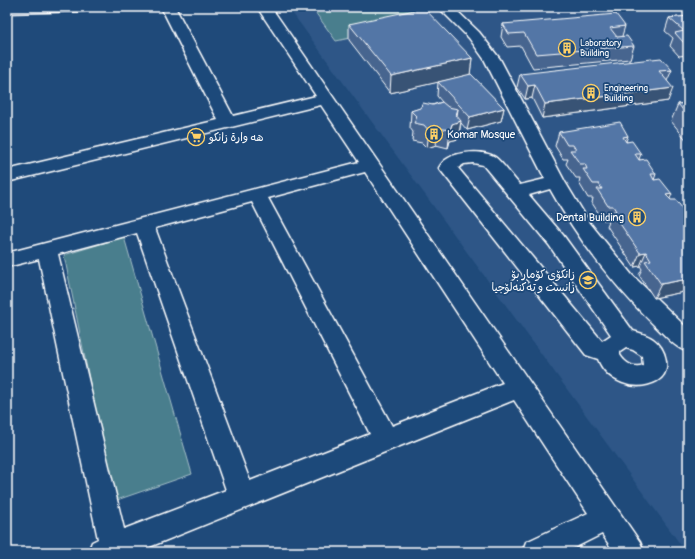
<svg xmlns="http://www.w3.org/2000/svg" width="695" height="559" font-family="Pangolin,'Playpen Sans Arabic',sans-serif">
<style>
.built{fill:#2e5787}
.green{fill:#497e8d;stroke:#a4bec6}
.lines{fill:none;stroke-linecap:round;stroke-linejoin:round}
.minor-casing{stroke:#fff;stroke-width:3}
.minor{fill:#1f4a7a;fill-rule:evenodd}
.wall{fill:#47658f;stroke:#fff}
.shaded-wall{fill:#395374;stroke:#fff}
.building{fill:#5276a6;stroke:#fff}
.labels{text-anchor:middle;stroke-width:3.5;stroke-linejoin:round;paint-order:stroke}
.far-poi-label{font-size:9px;fill:#fff;stroke:#1f4a7a;text-anchor:start}
.poi-label{font-size:11px;fill:#fff;stroke:#1f4a7a;text-anchor:start}
</style>
<rect width="100%" height="100%" fill="#1f4a7a"/>
<filter id="ink" filterUnits="userSpaceOnUse"><feTurbulence type="fractalNoise" baseFrequency=".025" numOctaves="2"/><feDisplacementMap in="SourceGraphic" scale="8" xChannelSelector="R" yChannelSelector="G"/><feConvolveMatrix kernelMatrix="1 2 1 2 8 2 1 2 1" color-interpolation-filters="sRGB"/></filter>
<g filter="url(#ink)">
<!-- built -->
<polygon class="built" points="288,7 688,7 688,552 686,552"/>
<!-- green -->
<g class="green">
<polygon points="341,7 416,7 430,21 336,41 315,12"/>
<polygon points="124,237 192,474 114,501 64,255"/>
</g>
<g class="lines">
<!-- minor casing -->
<g class="minor-casing">
<g id="minor">
<polygon points="7,7 91,7 89,10 84,11 7,13"/>
<path d="M161,7h14l58,109 83,-20 -59,-89h14l369,535 4,10h-30l-12,-18 -36,18h-44l4,-10 62,-29 -74,-113 -377,152h-49l4,-10 6,-3 -59,-280 -32,8v-14l352,-91 -38,-57 -314,77v-12l211,-50zM365,172l138,211 -111,43 -124,-228zM252,202l118,232 -120,47 -95,-253zM137,233l89,257 -102,39 -66,-275z"/>
<path d="M438,7h15l26,25 21,27 65,123 25,41 42,52 56,54v23c-13,-4 -23,-17 -33,-26 -42,-41 -77,-86 -105,-137l-21,6 34,40 70,96c7,2 14,4 20,8 13,9 20,33 4,42 -22,12 -51,0 -59,-22l-12,-4 -147,-187c2,-4 4,-7 8,-9 11,-8 37,-9 48,-2 8,6 18,21 25,28l25,-6 -61,-120 -15,-21zM473,163l10,2 66,80 62,90 -9,6 -144,-173 6,-4zM626,348l7,2 9,6 1,9c-9,4 -18,-2 -23,-10v-3z"/>
</g>
</g>
<!-- minor -->
<use href="#minor" class="minor"/>
</g>
<!-- wall -->
<g class="wall">
<polygon points="688,16 688,55 679,56 670,46 673,38 665,31 669,18"/>
<polygon points="349,24 472,58 470,74 504,108 501,121 467,130 461,123 458,139 450,141 448,148 436,145 427,148 422,143 412,141 413,132 410,128 411,111 442,102 437,96 438,82 442,81 390,93 349,40"/>
<polygon points="503,24 625,26 622,36 634,46 630,59 533,68 521,46 507,47 501,37"/>
<polygon points="672,70 667,81 668,101 542,118 532,98 525,99 517,87 520,74"/>
<polygon points="688,103 688,142 671,121 678,104"/>
<polygon points="559,132 628,136 626,141 641,154 639,159 656,174 654,180 686,221 688,291 654,298 639,275 642,269 640,266 634,267 607,226 609,221 608,220 603,220 592,203 593,198 588,198 579,183 580,178 576,178 566,164 568,159 563,159 555,146"/>
</g>
<!-- shaded-wall -->
<g class="shaded-wall">
<polygon points="472,58 470,75 390,93 391,76"/>
<polygon points="535,85 532,98 525,99 528,86"/>
<polygon points="673,88 668,101 542,118 545,104"/>
<polygon points="504,108 501,121 467,130 470,117"/>
<polygon points="458,109 456,123 461,121 458,139 450,141 448,148 450,130"/>
<polygon points="438,128 436,145 427,148 429,131"/>
<polygon points="672,194 666,208 666,195"/>
<polygon points="688,217 681,231 683,218"/>
<polygon points="646,252 640,266 634,267 640,253"/>
<polygon points="688,279 688,291 654,298 661,284"/>
</g>
<!-- building -->
<g class="building">
<polygon points="424,8 472,58 391,76 349,24"/>
<polygon points="616,14 625,26 610,28 617,37 627,36 634,46 536,54 524,33 509,34 503,24"/>
<polygon points="688,16 688,42 684,43 675,33 684,31 669,18"/>
<polygon points="661,58 672,70 659,71 673,88 545,104 535,85 528,86 520,74"/>
<polygon points="471,74 504,108 470,117 438,82"/>
<polygon points="442,102 448,107 458,109 456,115 461,121 452,124 450,130 438,128 429,131 424,125 414,123 417,117 411,111 420,108 423,103 433,105"/>
<polygon points="688,103 688,116 678,104"/>
<polygon points="620,122 628,136 623,137 626,142 632,141 641,154 635,154 639,160 646,159 656,174 651,174 654,180 660,179 672,194 666,195 671,200 676,200 688,216 683,218 688,224 688,279 661,284 645,261 651,260 646,252 640,253 612,212 616,211 613,206 608,206 597,189 602,189 599,184 593,184 583,169 587,169 585,164 580,164 570,150 576,150 573,145 567,145 559,132"/>
</g>
</g>
<!-- icons -->
<defs>
<g id="building-ring" transform="scale(0.9)"><circle r="9.5" fill="#1f4a7a" stroke="#ffd166" stroke-width="1.5"/><path d="M-4-6H4V6H1V3H-1V6H-4ZM-2.5-4.3h1.7v1.8h-1.7ZM.8-4.3h1.7v1.8H.8ZM-2.5-1h1.7V.8h-1.7ZM.8-1h1.7V.8H.8Z" fill="#ffd166"/></g>
<g id="supermarket-ring" transform="scale(0.9)"><circle r="9.5" fill="#1f4a7a" stroke="#ffd166" stroke-width="1.5"/><path d="M-6-5.5h2.5l.6 2H6L4.5 2H-2.5L-4.4-4H-6ZM-1.5 3.2a1.3 1.3 0 1 0 .1 0ZM3 3.2a1.3 1.3 0 1 0 .1 0Z" fill="#ffd166"/></g>
<g id="university-ring" transform="scale(0.9)"><circle r="9.5" fill="#1f4a7a" stroke="#ffd166" stroke-width="1.5"/><path d="M0-5L7-2L0 1L-7-2ZM-4 1L0 2.5L4 1V4Q0 6-4 4Z" fill="#ffd166"/></g>
</defs>
<g fill-rule="evenodd">
<use href="#building-ring" x="567" y="48"/>
<use href="#building-ring" x="591" y="93"/>
<use href="#building-ring" x="434" y="134"/>
<use href="#supermarket-ring" x="196" y="137"/>
<use href="#building-ring" x="637" y="217"/>
<use href="#university-ring" x="588" y="280"/>
</g>
<g class="labels">
<!-- far-poi labels -->
<g class="far-poi-label">
<text x="580" y="46">Laboratory<tspan x="580" dy="10">Building</tspan></text>
<text x="604" y="91">Engineering<tspan x="604" dy="10">Building</tspan></text>
</g>
<!-- poi labels -->
<g class="poi-label">
<text x="447" y="138">Komar Mosque</text>
<text x="209" y="141">هه وارة زانكو</text>
<text x="624" y="221" text-anchor="end">Dental Building</text>
<text x="575" y="278" text-anchor="end">زانکۆی کۆمار بۆ<tspan x="575" dy="13">زانست و تەکنەلۆجیا</tspan></text>
</g>
</g>
<!-- margin -->
<rect width="695" height="559" fill="none" stroke="#1f4a7a" stroke-width="24"/>
<rect x="12" y="12" width="671" height="535" fill="none" stroke="#fff" stroke-width="1.5" filter="url(#ink)"/>
</svg>
